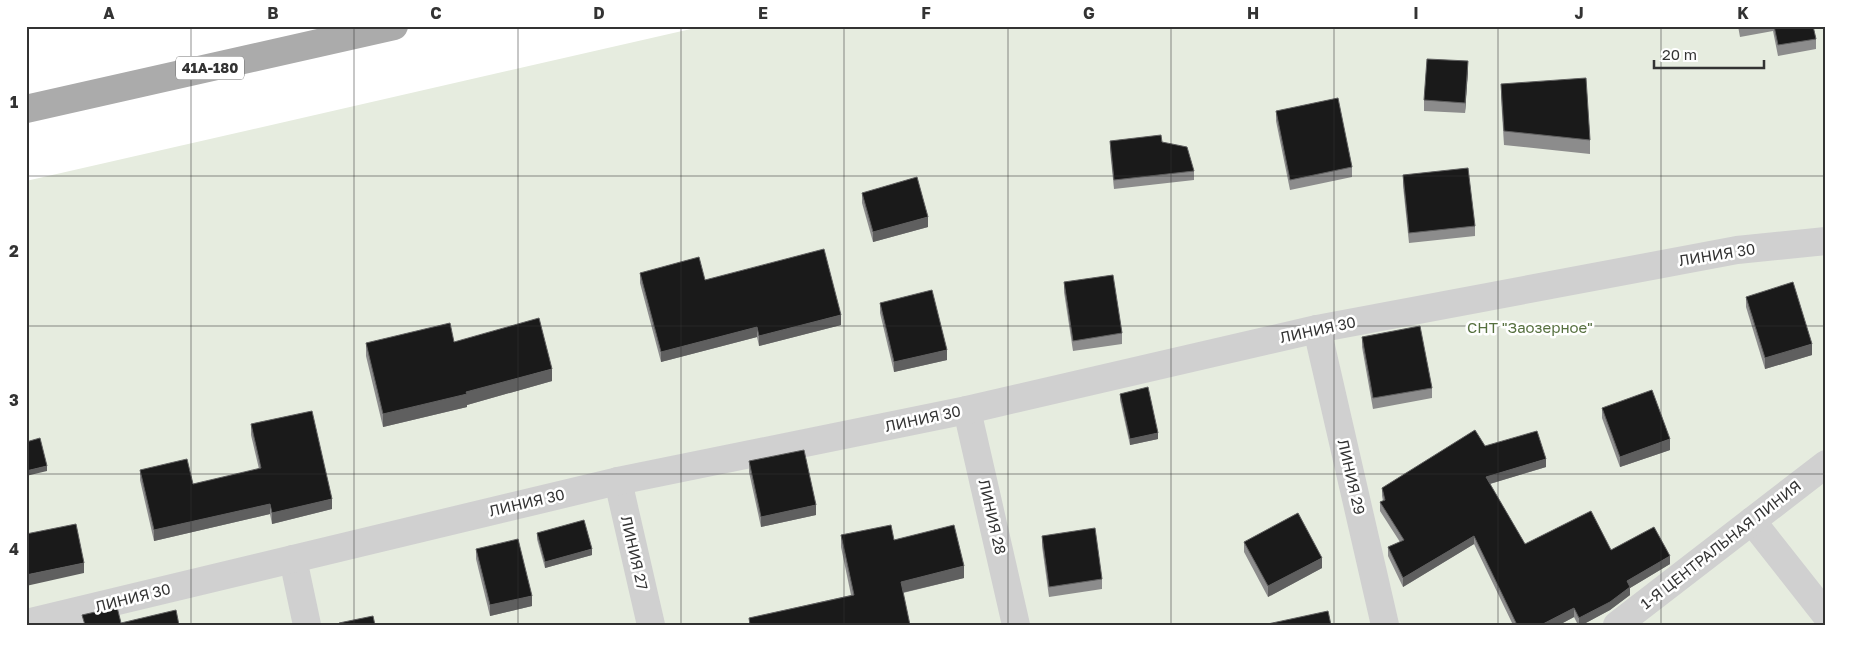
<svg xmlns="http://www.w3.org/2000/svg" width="1852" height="651" font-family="'Golos Text',sans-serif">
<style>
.green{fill:#e6ecdf}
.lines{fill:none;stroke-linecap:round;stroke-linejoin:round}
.minor{stroke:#d0d0d0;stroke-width:28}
.primary{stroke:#ababab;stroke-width:28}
.wall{fill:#8c8c8c}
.shaded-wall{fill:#5f5f5f}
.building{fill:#1a1a1a;stroke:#5f5f5f}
.grid{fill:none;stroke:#333;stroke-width:1;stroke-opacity:0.55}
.labels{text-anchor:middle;stroke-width:5;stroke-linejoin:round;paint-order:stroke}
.shield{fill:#fff;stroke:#707070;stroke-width:1}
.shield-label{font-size:14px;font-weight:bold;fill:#333}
.street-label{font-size:15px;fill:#333;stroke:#fff}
.park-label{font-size:15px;fill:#56703f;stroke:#fff}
.neatline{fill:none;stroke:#333;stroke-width:2}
.grid-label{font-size:16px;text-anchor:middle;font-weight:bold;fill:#333}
</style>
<rect width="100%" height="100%" fill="#fff"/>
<!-- green -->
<polygon class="green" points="704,26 1826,26 1826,625 26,625 26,181"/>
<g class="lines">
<!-- minor -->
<g class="minor">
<polyline points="1317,329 1385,625"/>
<polyline points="967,410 1016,625"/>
<polyline points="618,481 651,625"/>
<polyline points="1752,521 1826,615"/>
<polyline points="293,559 307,625"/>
<polyline points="26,623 618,481 967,410 1317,329 1737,250 1826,241"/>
<polyline points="1617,625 1826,464"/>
</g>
<!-- primary -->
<polyline class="primary" points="26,109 394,26"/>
</g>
<!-- wall -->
<g class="wall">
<polygon points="1738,26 1813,26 1816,39 1816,49 1778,56 1773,31 1740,37"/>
<polygon points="1468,71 1465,113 1424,111 1424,100"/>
<polygon points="1501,84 1590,140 1590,154 1504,145 1501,98"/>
<polygon points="1276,111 1352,167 1352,177 1290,190 1276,121"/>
<polygon points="1110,141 1162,142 1194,171 1194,180 1114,189 1110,150"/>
<polygon points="1403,175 1475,226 1475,236 1409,243 1403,186"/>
<polygon points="862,193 928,227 873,242 862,203"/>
<polygon points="640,273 705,280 841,325 759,346 757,337 661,362 640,283"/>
<polygon points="1064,282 1122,333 1122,344 1073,351 1064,292"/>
<polygon points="1746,297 1812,355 1765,369 1746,307"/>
<polygon points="880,303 947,360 894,372 880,313"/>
<polygon points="1362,337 1432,388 1432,398 1373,409 1362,347"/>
<polygon points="454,342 552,381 467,405 467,407 383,427 366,356 366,343"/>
<polygon points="1120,394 1158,439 1130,445 1120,400"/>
<polygon points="1602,408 1670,450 1620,467 1602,418"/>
<polygon points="251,424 332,509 272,524 270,514 154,541 140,480 140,470 193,484 259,469 251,435"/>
<polygon points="1485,446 1546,467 1490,484 1525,544 1611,550 1670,564 1630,588 1630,595 1610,610 1582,625 1578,625 1574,617 1559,625 1513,625 1474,544 1403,587 1388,556 1388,547 1400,542 1380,511 1380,502 1383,501 1382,496 1382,488"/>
<polygon points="749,461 816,515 761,527 749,472"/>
<polygon points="1825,529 1826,529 1826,541 1825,540"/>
<polygon points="537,533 592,555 545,568 537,539"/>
<polygon points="841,535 894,540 964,578 903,593 910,625 749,625 749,618 851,595 841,547"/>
<polygon points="1042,536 1102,579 1102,589 1049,597 1042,546"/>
<polygon points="1244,542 1322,568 1268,597 1244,552"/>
<polygon points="476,549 532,606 490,616 476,559"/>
</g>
<!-- shaded-wall -->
<g class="shaded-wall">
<polygon points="1468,61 1468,71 1465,113 1465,103"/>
<polygon points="928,217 928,227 873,242 873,232"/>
<polygon points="841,315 841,325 759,346 759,336"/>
<polygon points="757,327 757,337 661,362 661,352"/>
<polygon points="1812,344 1812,355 1765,369 1765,358"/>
<polygon points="947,350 947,360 894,372 894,362"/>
<polygon points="552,369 552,381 467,405 467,407 383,427 383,414"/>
<polygon points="1158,433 1158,439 1130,445 1130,439"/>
<polygon points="1670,439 1670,450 1620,467 1620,457"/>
<polygon points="1546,459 1546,467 1486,485 1486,477"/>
<polygon points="47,466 47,471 26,476 26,471"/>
<polygon points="332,499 332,509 272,524 272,513"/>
<polygon points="270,504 270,514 154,541 154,530"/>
<polygon points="816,505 816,515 761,527 761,517"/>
<polygon points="1474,536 1474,544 1403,587 1403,578"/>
<polygon points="592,549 592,555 545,568 545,562"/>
<polygon points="1670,556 1670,564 1630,588 1630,595 1610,610 1582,625 1579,625 1579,618 1627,581"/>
<polygon points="1322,558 1322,568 1268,597 1268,586"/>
<polygon points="84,563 84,573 26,586 26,575"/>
<polygon points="964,566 964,578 901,593 901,582"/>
<polygon points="532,596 532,606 490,616 490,605"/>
<polygon points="1574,608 1574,617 1559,625 1541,625"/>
</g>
<!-- building -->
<g class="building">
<polygon points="1774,26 1813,26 1816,39 1778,45"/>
<polygon points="1427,59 1468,61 1465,103 1424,100"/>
<polygon points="1586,78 1590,140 1504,131 1501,84"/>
<polygon points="1338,98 1352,167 1290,180 1276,111"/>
<polygon points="1161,135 1162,142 1187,147 1194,171 1114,180 1110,141"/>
<polygon points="1468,168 1475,226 1409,233 1403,175"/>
<polygon points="917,177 928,217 873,232 862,193"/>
<polygon points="824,249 841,315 759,336 757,327 661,352 640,273 699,257 705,280"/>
<polygon points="1113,275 1122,333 1073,341 1064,282"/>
<polygon points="1793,282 1812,344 1765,358 1746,297"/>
<polygon points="932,290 947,350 894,362 880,303"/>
<polygon points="539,318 552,369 466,392 467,394 383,414 366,343 450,323 454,342"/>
<polygon points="1420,326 1432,388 1373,398 1362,337"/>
<polygon points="1148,387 1158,433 1130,439 1120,394"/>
<polygon points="1652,390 1670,439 1620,457 1602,408"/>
<polygon points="312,411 332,499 272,513 270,504 154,530 140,470 187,459 193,484 261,468 251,424"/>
<polygon points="1475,430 1485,446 1537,431 1546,459 1486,477 1525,544 1591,511 1611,550 1654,527 1670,556 1627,581 1630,587 1610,602 1579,618 1574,608 1541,625 1517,625 1474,536 1403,578 1388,547 1404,540 1380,502 1385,500 1382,488"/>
<polygon points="40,438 47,466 26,471 26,442"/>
<polygon points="804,450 816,505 761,517 749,461"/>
<polygon points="1298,513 1322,558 1268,586 1244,542"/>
<polygon points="584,520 592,549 545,562 537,533"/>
<polygon points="76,524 84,563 26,575 26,534"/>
<polygon points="891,525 894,540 954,525 964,566 901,582 910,625 750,625 749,618 854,595 841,535"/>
<polygon points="1095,528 1102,579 1049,587 1042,536"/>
<polygon points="518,539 532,596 490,605 476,549"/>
<polygon points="117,607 121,623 176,610 179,625 85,625 82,615"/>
<polygon points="1328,611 1331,625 1263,625"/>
<polygon points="373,616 375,625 339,625 339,623"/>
</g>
<!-- grid -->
<path class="grid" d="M191,26v599M354,26v599M518,26v599M681,26v599M844,26v599M1008,26v599M1171,26v599M1334,26v599M1498,26v599M1661,26v599M26,176h1800M26,326h1800M26,474h1800"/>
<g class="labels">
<!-- shield labels -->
<rect class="shield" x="176" y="56.5" width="68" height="23" rx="4"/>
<g class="shield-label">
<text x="210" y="73">41А-180</text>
</g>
<!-- street labels -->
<g class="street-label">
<text transform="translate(1717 255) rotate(-9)" y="5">ЛИНИЯ 30</text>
<text transform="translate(1318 330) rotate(-12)" y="5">ЛИНИЯ 30</text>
<text transform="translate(923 419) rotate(-12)" y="5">ЛИНИЯ 30</text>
<text transform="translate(1351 477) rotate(77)" y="5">ЛИНИЯ 29</text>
<text transform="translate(527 503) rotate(-13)" y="5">ЛИНИЯ 30</text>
<text transform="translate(992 517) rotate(77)" y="5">ЛИНИЯ 28</text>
<text transform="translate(1721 545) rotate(-38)" y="5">1-Я ЦЕНТРАЛЬНАЯ ЛИНИЯ</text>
<text transform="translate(634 553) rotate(77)" y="5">ЛИНИЯ 27</text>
<text transform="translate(133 598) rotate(-14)" y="5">ЛИНИЯ 30</text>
</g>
<!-- park labels -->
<g class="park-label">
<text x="1530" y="333">СНТ "Заозерное"</text>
</g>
</g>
<!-- border -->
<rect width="1852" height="651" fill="none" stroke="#ffffff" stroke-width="55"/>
<!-- scale -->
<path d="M1654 60v8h110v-8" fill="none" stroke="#333333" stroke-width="2.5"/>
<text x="1662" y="60" font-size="15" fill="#333333" stroke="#ffffff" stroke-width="4" paint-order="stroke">20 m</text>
<rect x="28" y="28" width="1796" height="596" class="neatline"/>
<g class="grid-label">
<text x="109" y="19">A</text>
<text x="273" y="19">B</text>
<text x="436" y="19">C</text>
<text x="599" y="19">D</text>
<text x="763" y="19">E</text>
<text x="926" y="19">F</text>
<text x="1089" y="19">G</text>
<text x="1253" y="19">H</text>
<text x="1416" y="19">I</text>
<text x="1579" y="19">J</text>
<text x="1743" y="19">K</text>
<text x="14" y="108">1</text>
<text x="14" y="257">2</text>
<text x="14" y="406">3</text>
<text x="14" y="555">4</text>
</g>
</svg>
